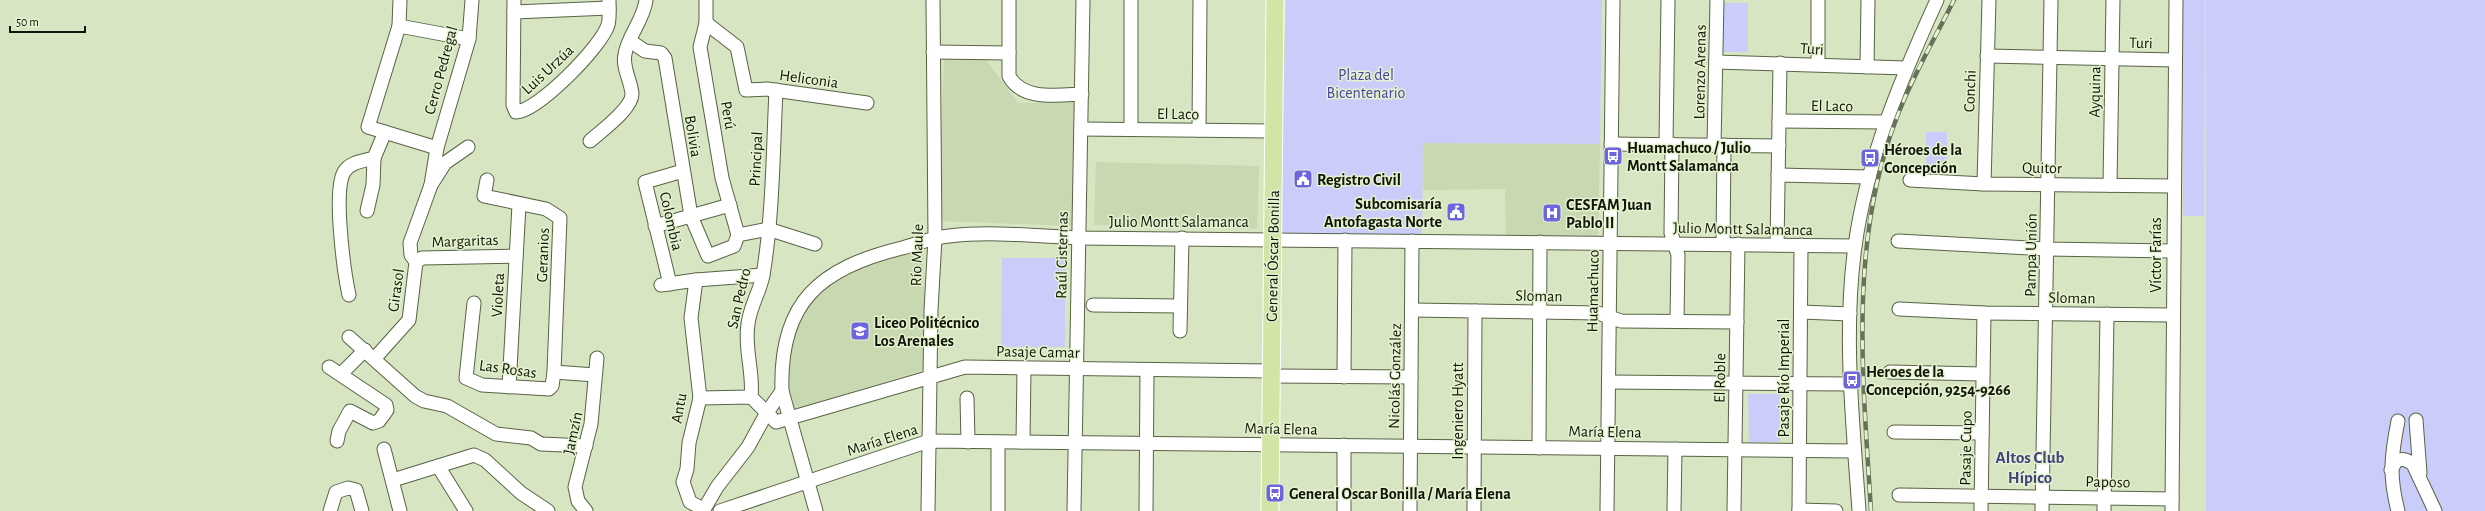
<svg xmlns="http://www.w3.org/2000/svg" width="2485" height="511" font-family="'Alegreya Sans',sans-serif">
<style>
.built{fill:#c8d8b0}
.green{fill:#cacdfa}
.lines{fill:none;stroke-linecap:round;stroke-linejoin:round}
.minor-casing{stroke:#586345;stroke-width:15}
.major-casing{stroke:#fff;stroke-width:19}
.minor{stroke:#fff;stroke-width:13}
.major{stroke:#d0e5a6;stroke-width:17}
.rail-casing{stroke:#68715a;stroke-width:4.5}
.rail{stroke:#e4f2cf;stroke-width:3;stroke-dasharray:9;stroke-linecap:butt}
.labels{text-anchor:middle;stroke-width:3;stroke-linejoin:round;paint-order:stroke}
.street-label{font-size:16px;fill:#111509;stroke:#e4f2cf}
.park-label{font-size:16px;fill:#4c45a5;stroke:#e4f2cf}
.poi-label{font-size:16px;font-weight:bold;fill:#111509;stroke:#e4f2cf;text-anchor:start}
.neighbourhood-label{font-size:17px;font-weight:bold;fill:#43427f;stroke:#e4f2cf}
</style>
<rect width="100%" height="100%" fill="#d7e5c2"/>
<!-- built -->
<g class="built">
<polygon points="944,56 983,56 1018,103 1075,102 1074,226 938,221"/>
<polygon points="1423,143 1600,144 1598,238 1506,236 1505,189 1423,190"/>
<polygon points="1096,162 1259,166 1257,229 1094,225"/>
<polygon points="923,252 926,369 795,409 785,377 790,346 800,316 823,287 853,267 882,257"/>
</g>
<!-- green -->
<g class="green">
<polygon points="1286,0 1602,0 1600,144 1423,143 1422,235 1280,233"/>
<polygon points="2183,0 2205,0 2204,216 2183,216"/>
<rect x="2206" y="0" width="279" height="511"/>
<rect x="1723" y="3" width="25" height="49"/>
<rect x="1926" y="132" width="21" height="42"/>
<polygon points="1002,258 1065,258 1065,347 1001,347"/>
<polygon points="1748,394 1780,394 1780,442 1749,442"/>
</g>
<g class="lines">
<!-- minor casing -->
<g class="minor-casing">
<g id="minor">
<polyline points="400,0 399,26 368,127 437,148"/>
<path d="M514,0l-1,105 3,7c22,-1 85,-65 92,-87 2,-7 1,-17 1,-25"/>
<polyline points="706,0 706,23 700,47 722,178 738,235"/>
<path d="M1009,0v76c13,25 49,19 73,18"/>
<polyline points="514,12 609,8"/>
<polyline points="706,23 737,47 746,90 767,89 867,103"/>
<polyline points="399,26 469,39"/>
<polyline points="630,41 645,51 661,53 665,58 691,216 708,256 734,246 738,235 768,229 815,244"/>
<polyline points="933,52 1009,53"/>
<polyline points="1987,56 2175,60"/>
<polyline points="1716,62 1906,68"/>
<polyline points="1818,64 1818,0"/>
<polyline points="1867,67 1868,0"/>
<polyline points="1779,121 1885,122"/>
<polyline points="1081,129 1274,131"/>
<polyline points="1131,129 1131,0"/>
<polyline points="1199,130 1200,0"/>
<path d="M590,141c11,-10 42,-32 42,-47 -1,-14 -10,-26 -7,-40 3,-18 19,-35 21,-54"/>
<polyline points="1611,144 1779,146"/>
<polyline points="1666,144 1668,0"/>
<polyline points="1672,144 1671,233 1678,255 1677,321"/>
<polyline points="1714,145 1717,0"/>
<polyline points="1778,175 1869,177"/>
<polyline points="1910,180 1984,184 2173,186"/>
<polyline points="1984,184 1989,0"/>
<polyline points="431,185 437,148 469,39 472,0"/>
<polyline points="2110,185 2113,0"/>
<polyline points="367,211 373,185 374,158"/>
<polyline points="655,226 730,205"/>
<polyline points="1898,241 2047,249 2172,251"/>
<polyline points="1723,244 1724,145"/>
<polyline points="1777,245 1780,63"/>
<polyline points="416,262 411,255 410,243 431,185 445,163 468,147"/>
<polyline points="416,262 422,258 516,256"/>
<polyline points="696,280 691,318 700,398 689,443 687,469 683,482 690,502 703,509"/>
<polyline points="670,284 645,182 683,171"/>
<polyline points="661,285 696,280 763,275"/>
<path d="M349,295c-5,-23 -16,-104 -5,-123 6,-10 19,-11 30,-14l11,-26"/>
<polyline points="474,303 466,378 482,385 549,389 552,386 554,372 560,218 546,209 484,196 487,180"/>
<polyline points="1093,305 1180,306"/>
<polyline points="1899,309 1984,313 2172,315"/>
<polyline points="1412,310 1598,313 1621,321 1737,322"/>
<polyline points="1801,312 1850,314"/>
<polyline points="1180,331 1182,238"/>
<polyline points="349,337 415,396 424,401 447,406 496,434 531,438 541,444 586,446"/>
<polyline points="375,358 409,320 416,262"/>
<polyline points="329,367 386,405 387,410 379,421 373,423 350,411 339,431 337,441"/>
<polyline points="554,372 595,375"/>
<polyline points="1890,372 1983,374"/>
<polyline points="341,374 365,350"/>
<polyline points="1271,376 1411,377"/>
<polyline points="1344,377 1345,240"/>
<polyline points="1609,382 1850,384"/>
<polyline points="509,387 519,205"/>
<path d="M751,397c3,-24 -7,-48 -3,-73 2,-18 12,-32 15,-49 10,-60 10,-124 13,-185"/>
<polyline points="700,398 751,397 776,422 965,367 1271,371"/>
<polyline points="967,398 968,442"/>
<polyline points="2416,420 2420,473"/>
<path d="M2398,421c-7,35 -9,55 0,90"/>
<polyline points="1894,432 1982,433"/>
<polyline points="1023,442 1024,368"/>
<polyline points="1539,448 1540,242"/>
<polyline points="384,449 400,511"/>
<polyline points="438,466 466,511"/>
<path d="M2391,470l5,-9c7,-3 11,-1 17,3l22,47"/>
<polyline points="393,480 474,455 485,460 521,493 548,511"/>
<polyline points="1899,495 2172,499"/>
<polyline points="1799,510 1836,511"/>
<polyline points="330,511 336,492 348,488 356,490 362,511"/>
<polyline points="586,511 578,501 575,487 591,424 597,358"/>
<polyline points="703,511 717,487 748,447 766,414 782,391"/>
<polyline points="720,511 929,441 1854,451"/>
<path d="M816,511l-34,-120c-3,-89 38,-123 120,-143 15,-4 31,-11 47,-12 42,-5 87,0 130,2l776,8"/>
<polyline points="928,511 931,310 935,238 933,0"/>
<polyline points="998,511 998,442"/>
<polyline points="1074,511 1083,0"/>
<polyline points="1146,511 1147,370"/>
<polyline points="1344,511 1344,445"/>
<polyline points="1410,511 1412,241"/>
<polyline points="1474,511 1475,311"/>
<polyline points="1607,511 1613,0"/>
<polyline points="1674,511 1675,449"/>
<polyline points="1734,511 1738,244"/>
<polyline points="1799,511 1801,245"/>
<path d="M1859,511c-6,-88 -16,-177 -4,-265 12,-87 46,-167 82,-246"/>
<polyline points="1981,511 1984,313"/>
<polyline points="2042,511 2051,0"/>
<polyline points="2104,511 2107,314"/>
<polyline points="2172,511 2176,0"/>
</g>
</g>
<!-- major casing -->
<g class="major-casing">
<polyline id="major" points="1270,511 1275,0"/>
</g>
<!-- minor -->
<use href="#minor" class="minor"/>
<!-- major -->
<use href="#major" class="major"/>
<!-- rail casing -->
<g class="rail-casing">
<path id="rail" d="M1871,511c-8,-131 -23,-269 26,-394 15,-40 38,-79 57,-117"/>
</g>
<!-- rail -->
<use href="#rail" class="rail"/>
</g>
<!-- icons -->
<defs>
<g id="bus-square" transform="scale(1)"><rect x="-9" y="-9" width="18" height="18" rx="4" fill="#6c65df" stroke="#e4f2cf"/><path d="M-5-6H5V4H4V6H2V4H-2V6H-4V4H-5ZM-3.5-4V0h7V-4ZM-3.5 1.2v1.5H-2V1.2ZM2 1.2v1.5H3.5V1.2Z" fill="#fff"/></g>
<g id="civic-square" transform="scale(1)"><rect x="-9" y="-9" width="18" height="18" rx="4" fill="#6c65df" stroke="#e4f2cf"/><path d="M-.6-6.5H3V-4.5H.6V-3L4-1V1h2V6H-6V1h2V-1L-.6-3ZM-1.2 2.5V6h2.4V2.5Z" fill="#fff"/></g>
<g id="hospital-square" transform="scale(1)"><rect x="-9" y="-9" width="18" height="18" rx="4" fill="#6c65df" stroke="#e4f2cf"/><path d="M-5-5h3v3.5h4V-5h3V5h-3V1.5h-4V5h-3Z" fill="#fff"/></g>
<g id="school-square" transform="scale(1)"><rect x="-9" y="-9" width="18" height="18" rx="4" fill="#6c65df" stroke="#e4f2cf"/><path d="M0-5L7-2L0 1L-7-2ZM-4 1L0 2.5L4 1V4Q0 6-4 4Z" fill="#fff"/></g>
</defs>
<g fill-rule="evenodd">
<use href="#bus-square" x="1613" y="156"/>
<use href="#bus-square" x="1870" y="158"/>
<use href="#civic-square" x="1303" y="179"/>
<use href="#civic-square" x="1456" y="212"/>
<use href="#hospital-square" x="1552" y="213"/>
<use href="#school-square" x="860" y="331"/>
<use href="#bus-square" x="1852" y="380"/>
<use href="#bus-square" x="1275" y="493"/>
</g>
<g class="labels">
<!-- street labels -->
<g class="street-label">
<text transform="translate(2141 42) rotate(1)" y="6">Turi</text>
<text transform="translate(1812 48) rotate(4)" y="6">Turi</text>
<text transform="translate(547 69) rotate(-43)" y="6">Luis Urzúa</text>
<text transform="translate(440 70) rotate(-75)" y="6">Cerro Pedregal</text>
<text transform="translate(1699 72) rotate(-89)" y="6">Lorenzo Arenas</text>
<text transform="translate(809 78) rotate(8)" y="6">Heliconia</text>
<text transform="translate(1969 91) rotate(-88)" y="6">Conchi</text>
<text transform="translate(2094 92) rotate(-89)" y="6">Ayquina</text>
<text transform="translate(1832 105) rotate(1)" y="6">El Laco</text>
<text transform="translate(1178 113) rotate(1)" y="6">El Laco</text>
<text transform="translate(729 115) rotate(80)" y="6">Perú</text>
<text transform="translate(694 136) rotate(81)" y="6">Bolivia</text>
<text transform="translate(755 159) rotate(-87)" y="6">Principal</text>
<text transform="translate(2042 167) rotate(1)" y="6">Quitor</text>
<text transform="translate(672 221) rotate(77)" y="6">Colombia</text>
<text x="1179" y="227">Julio Montt Salamanca</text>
<text transform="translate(1743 228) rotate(1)" y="6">Julio Montt Salamanca</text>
<text transform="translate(465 240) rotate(-2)" y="6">Margaritas</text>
<text transform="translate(542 255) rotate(-88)" y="6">Geranios</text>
<text transform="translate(916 255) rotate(-88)" y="6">Río Maule</text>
<text transform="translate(1061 255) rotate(-89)" y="6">Raúl Cisternas</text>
<text transform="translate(2030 255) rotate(-89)" y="6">Pampa Unión</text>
<text transform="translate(2155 255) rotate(-90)" y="6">Víctor Farías</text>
<text transform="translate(1272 256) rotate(-89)" y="6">General Óscar Bonilla</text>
<text transform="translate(395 290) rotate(-82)" y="6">Girasol</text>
<text transform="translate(1592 291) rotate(-89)" y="6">Huamachuco</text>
<text transform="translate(497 295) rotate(-87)" y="6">Violeta</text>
<text transform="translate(1539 295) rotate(1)" y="6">Sloman</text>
<text transform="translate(2072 297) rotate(1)" y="6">Sloman</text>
<text transform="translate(738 298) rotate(-77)" y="6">San Pedro</text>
<text transform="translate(1038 351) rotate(1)" y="6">Pasaje Camar</text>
<text transform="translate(508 368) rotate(8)" y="6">Las Rosas</text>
<text transform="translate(1394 376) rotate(-89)" y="6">Nicolás González</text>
<text transform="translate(1719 378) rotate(-89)" y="6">El Roble</text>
<text transform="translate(1783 378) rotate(-90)" y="6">Pasaje Río Imperial</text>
<text transform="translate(678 408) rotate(-80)" y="6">Antu</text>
<text transform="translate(1457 411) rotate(-90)" y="6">Ingeniero Hyatt</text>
<text transform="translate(1281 428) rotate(1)" y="6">María Elena</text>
<text transform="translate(1605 431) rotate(1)" y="6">María Elena</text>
<text transform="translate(572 433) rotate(-78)" y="6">Jamzín</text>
<text transform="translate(882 439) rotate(-18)" y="6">María Elena</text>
<text transform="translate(1965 448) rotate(-89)" y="6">Pasaje Cupo</text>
<text transform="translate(2108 481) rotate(1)" y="6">Paposo</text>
</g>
<!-- park labels -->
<g class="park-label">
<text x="1366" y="80">Plaza del<tspan x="1366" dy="18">Bicentenario</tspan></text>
</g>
<!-- poi labels -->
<g class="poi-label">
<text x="1627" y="153">Huamachuco / Julio<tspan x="1627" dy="18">Montt Salamanca</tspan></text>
<text x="1884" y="155">Héroes de la<tspan x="1884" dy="18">Concepción</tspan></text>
<text x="1317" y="185">Registro Civil</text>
<text x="1442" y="209" text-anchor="end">Subcomisaría<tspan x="1442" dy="18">Antofagasta Norte</tspan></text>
<text x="1566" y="210">CESFAM Juan<tspan x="1566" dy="18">Pablo II</tspan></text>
<text x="874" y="328">Liceo Politécnico<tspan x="874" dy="18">Los Arenales</tspan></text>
<text x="1866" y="377">Heroes de la<tspan x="1866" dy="18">Concepción, 9254-9266</tspan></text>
<text x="1289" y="499">General Oscar Bonilla / María Elena</text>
</g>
<!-- neighbourhood labels -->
<g class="neighbourhood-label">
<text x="2030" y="463">Altos Club<tspan x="2030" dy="20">Hípico</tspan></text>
</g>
</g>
<!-- scale -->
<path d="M10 26v6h75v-6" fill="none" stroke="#111509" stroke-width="2"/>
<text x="16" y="26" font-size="12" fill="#111509" stroke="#e4f2cf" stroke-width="3" paint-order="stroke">50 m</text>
</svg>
